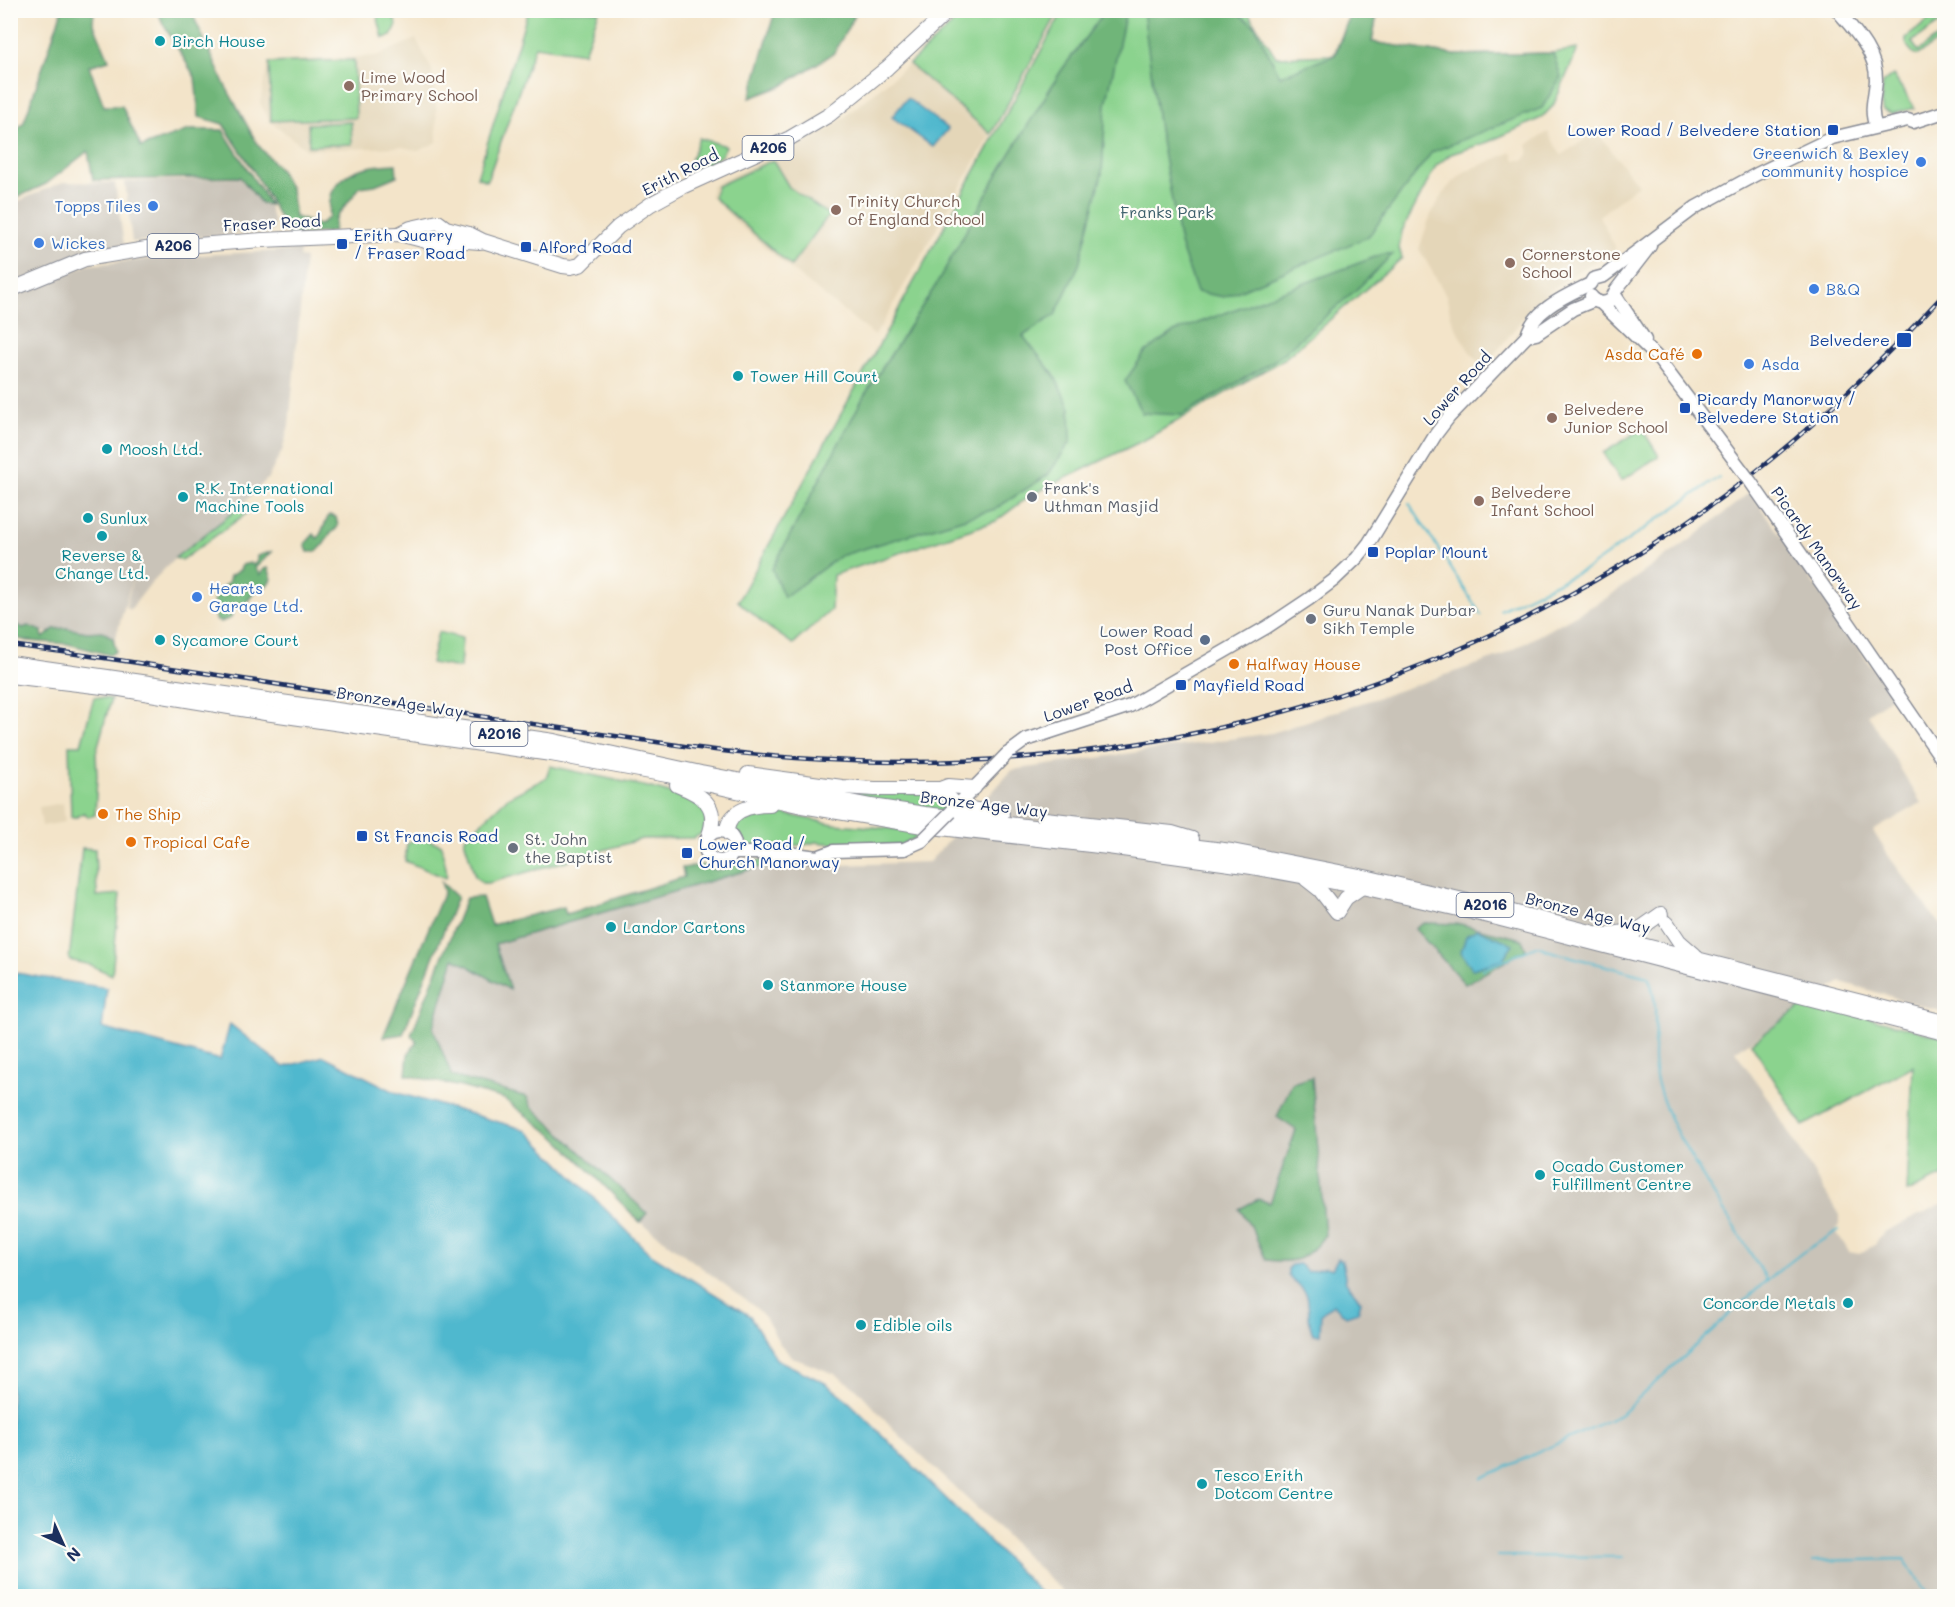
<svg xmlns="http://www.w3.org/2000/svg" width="1955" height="1607" font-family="Mali,sans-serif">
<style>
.built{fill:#e4d6b8}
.industrial{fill:#c9c3b8}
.green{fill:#8bd38e;stroke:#538176;stroke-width:1.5}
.forest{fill:#70b579;stroke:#46726c;stroke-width:1.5}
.water{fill:#50b8ce;stroke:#367496;stroke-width:1.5}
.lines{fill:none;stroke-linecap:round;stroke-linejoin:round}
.stream{stroke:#50b8ce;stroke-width:2}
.secondary-casing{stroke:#878a94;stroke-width:15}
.primary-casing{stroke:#878a94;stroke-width:16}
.secondary{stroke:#fff;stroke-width:12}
.primary{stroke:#fff;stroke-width:14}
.rail-casing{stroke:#1b2f5e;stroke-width:4.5}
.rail{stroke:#fdfcf7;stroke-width:2;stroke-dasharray:7;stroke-linecap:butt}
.secondary-bridge-casing{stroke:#878a94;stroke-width:15;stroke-linecap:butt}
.secondary-bridge{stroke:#fff;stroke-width:12}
.culture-dot{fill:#0f9aa8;stroke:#fdfcf7;stroke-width:2}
.education-dot{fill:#8d6e63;stroke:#fdfcf7;stroke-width:2}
.transit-dot{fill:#1a4fb4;stroke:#fdfcf7;stroke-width:2}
.shop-dot{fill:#3f7fe0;stroke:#fdfcf7;stroke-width:2}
.food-dot{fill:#e8710a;stroke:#fdfcf7;stroke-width:2}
.worship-dot{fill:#6b7280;stroke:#fdfcf7;stroke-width:2}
.service-dot{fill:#5c6f8a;stroke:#fdfcf7;stroke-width:2}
.labels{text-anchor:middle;stroke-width:4.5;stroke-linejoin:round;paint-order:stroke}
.shield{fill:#fdfcf7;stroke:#5f6c8c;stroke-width:1.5}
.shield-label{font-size:15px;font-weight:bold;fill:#1b2f5e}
.culture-label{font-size:16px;fill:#0d838f;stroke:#fdfcf7;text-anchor:start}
.education-label{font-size:16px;fill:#785e54;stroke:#fdfcf7;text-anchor:start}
.transit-label{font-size:16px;fill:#164399;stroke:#fdfcf7;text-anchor:start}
.shop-label{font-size:16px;fill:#366cbe;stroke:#fdfcf7;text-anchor:start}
.street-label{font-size:16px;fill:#1b2f5e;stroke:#fdfcf7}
.park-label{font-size:16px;fill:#3d606c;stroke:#fdfcf7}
.food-label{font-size:16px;fill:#c56008;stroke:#fdfcf7;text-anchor:start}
.worship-label{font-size:16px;fill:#5b616d;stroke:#fdfcf7;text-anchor:start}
.service-label{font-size:16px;fill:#4e5e75;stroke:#fdfcf7;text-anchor:end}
</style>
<rect width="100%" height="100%" fill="#fdfcf7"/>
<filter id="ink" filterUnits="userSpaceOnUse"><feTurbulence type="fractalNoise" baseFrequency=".0167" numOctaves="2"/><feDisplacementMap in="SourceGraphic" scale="12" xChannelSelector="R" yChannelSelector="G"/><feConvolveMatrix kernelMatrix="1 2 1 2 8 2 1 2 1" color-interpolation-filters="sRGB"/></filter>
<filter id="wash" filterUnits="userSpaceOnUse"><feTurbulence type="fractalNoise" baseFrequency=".008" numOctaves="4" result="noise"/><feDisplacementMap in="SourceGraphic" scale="24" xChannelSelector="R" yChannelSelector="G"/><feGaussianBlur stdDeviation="1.35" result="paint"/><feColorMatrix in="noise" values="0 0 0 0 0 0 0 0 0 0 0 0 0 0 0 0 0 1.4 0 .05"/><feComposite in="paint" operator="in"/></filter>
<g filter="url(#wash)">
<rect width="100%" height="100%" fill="#f3e4c9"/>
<!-- built -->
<g class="built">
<polygon points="416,39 432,70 436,103 437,142 418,151 403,147 307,150 270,121 260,103 268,62 376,56"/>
<polygon points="909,64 991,134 875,336 789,268 738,224 710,196 712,185 830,129"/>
<polygon points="1548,132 1561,155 1597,132 1638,185 1599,216 1616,249 1570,276 1537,301 1484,367 1474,358 1461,338 1451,317 1446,295 1419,249 1431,214 1447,188 1464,172 1512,152 1515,160 1524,160 1529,153 1527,145"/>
<polygon points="63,803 65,822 42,826 39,807"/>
</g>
<!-- industrial -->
<g class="industrial">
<polygon points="239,178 261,204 269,206 274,222 273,231 132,242 125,182"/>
<polygon points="63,182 115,183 124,245 50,268 11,284 11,204"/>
<polygon points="300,250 299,257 305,258 289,425 282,451 268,478 238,509 181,552 151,583 130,610 126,607 134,573 113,647 11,625 11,297 29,288 88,265 181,256"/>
<polygon points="1750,492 1892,696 1868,714 1921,803 1873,831 1890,858 1940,925 1944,923 1944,1012 1841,982 1735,1051 1767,1097 1839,1215 1839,1224 1836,1231 1849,1252 1859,1254 1876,1244 1877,1239 1886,1231 1944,1203 1944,1596 1067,1596 994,1524 899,1435 857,1389 835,1374 793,1358 780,1344 765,1317 755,1307 640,1222 646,1213 531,1106 527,1097 452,1076 433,1028 454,958 510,989 495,944 755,868 929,862 1012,770 1272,733 1499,657 1605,599 1693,538"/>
</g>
<!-- green -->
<g class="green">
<polygon points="1352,10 1381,11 1376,19 1372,42 1455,55 1553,53 1578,49 1553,106 1541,118 1488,142 1451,154 1436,166 1402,231 1399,248 1402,258 1284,359 1148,438 1031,495 996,521 833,575 831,610 793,644 768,627 738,601 1063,11 1247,11 1276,57 1334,55"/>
<polygon points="376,11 391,11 397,25 391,36 383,38"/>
<polygon points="528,11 599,11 584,53 535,46 487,181 477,177"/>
<polygon points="967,11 1059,11 991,134 909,64"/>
<path d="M1940,11h4v9l-32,22 6,9 24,-17 2,3 -26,18c-6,-1 -14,-11 -12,-17z"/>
<polygon points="354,60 356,118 271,121 269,63"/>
<polygon points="1893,75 1915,108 1891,114 1883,110 1881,104 1883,83"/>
<polygon points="351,122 352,144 309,146 308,124"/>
<polygon points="699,138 726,146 721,156 692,170 688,168"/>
<polygon points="773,160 789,187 829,215 791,266 713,197 717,186"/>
<polygon points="1642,429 1659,456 1621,481 1603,453"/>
<polygon points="245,503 251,510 182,560 175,558"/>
<polygon points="438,632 462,638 460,668 431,663"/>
<polygon points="94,697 111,699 96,753 97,776 95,815 89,817 84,813 77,817 71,817 69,745 81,745"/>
<polygon points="550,766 648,787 694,800 707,815 703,833 694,838 642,839 489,883 482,883 475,876 464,839 507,798 546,778"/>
<polygon points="778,783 933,794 940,797 948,804 941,811 914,809"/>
<path d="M763,810l71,14 88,7 -2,5 -20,9 -47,1 -37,-4 -12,3 -48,2 -19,-5 -5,-14c8,-13 17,-16 31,-18z"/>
<path d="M426,839l16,6c-1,11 7,23 4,33l-41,-17 2,-17 6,-4z"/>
<polygon points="82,848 95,849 97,896 120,894 112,975 90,965 69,960"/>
<polygon points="1808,1002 1944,1037 1944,1176 1907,1192 1913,1066 1803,1126 1751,1043"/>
</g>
<!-- forest -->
<g class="forest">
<polygon points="62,10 94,11 93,22 109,60 89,66 104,106 122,106 141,147 189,130 223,130 270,205 261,203 240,177 93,180 88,151 46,184 11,200 11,136 24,122"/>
<path d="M158,11h33l34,74 33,60 22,25 11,20 4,27 24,8 10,-8c1,-8 0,-18 3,-24 12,-25 39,-28 64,-29l1,12 -22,9 -15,2 -25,32 -2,13 -44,3 -36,-65 -30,-46 -24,-7 -4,-40 -32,-53z"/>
<polygon points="775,11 857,11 834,53 782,86 750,98"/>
<polygon points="1105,11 1126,11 1106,104 1102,174 1079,265 1055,315 1023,336 1054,375 1070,408 1071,441 1048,475 995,509 840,556 784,597 772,569 864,396 936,285 996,177 1061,71"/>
<polygon points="1381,11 1376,19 1372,42 1455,55 1553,53 1561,77 1542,108 1432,152 1368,237 1224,297 1197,292 1180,244 1159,130 1143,11 1235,11 1254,25 1280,76 1335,55 1352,11"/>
<polygon points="1383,254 1393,254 1357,289 1274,361 1182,415 1142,413 1125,381 1145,352 1174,332"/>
<path d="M329,515l7,2 2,9 -2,3c-12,7 -10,24 -28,23l-3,-8 9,-10 3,4 2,-1z"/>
<polygon points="273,551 255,568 260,575 264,569 268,568 272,579 266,586 258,589 249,584 243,585 243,588 252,588 254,593 243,607 233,608 231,618 221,622 217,621 213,612 218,607 213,601 219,594 218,590 228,583 230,576 240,570 242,565 250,563 253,565 257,561 257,556"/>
<polygon points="11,622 23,628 28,626 42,631 43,638 54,629 66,628 87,632 102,631 113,638 116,651 110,655 68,644 28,641 11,637"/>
<polygon points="760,860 785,861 783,867 755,868 495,944 510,990 454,958 433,1028 452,1076 527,1097 531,1106 647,1213 640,1222 587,1168 555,1137 504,1099 461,1087 406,1075 408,1054 417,1042 411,1035 466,898 482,897 491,925 564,907 566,914 684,877 682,868 702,865 712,869 720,870 738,863"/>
<polygon points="441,882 457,897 403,1034 383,1037 444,892"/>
<polygon points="1424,923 1460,924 1522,939 1526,950 1465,984 1415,929"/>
<path d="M1312,1077l13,158c-18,24 -28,29 -59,25l-15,-34 -12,-17 19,-10 12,4 26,-73 -19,-13 15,-34z"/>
</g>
<!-- water -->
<g class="water">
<polygon points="907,98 948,129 933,147 892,117"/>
<polygon points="1477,929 1513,944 1502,960 1472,969 1461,952 1466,936"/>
<polygon points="10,972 107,988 102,1028 220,1060 230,1024 284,1067 324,1056 395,1092 526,1130 649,1253 750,1316 776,1359 825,1383 845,1398 1044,1596 11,1596"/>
<path d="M1338,1258l4,2 4,22 15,19 -3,11 -12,4 -13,-12 -12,10 -1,20h-7c-6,-13 -3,-25 -6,-38 -3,-8 -14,-15 -19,-21v-6l4,-4 7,-1 9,8 17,-5 7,2z"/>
</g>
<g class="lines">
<!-- stream -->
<g class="stream">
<polyline points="1409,503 1481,615"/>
<polyline points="1500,610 1588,568 1719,477"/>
<path d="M1483,969l55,-23 15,6 95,25c16,35 -1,73 10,108 10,38 31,69 51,102 20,31 39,62 58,93"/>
<polyline points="1482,1478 1620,1415 1767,1280 1803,1252 1839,1230"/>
<polyline points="1497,1556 1623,1557"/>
<polyline points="1812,1561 1904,1559 1929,1596"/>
<polyline points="1940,1596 1944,1594"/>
</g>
</g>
</g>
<g filter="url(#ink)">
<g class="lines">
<!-- secondary casing -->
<g class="secondary-casing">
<g id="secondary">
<path d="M1837,10c17,20 40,43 39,70 -1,17 -7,30 0,47"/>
<polyline points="1615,295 1645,340"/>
<path d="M1591,296c5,8 13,8 20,4l5,-10 34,-44"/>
<polyline points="1601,303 1656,356"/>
<path d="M1527,336c6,-27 41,-41 63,-52l3,-5 11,-3 92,-69 61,-33 75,-36 76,-18 5,2 31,-10"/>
<polyline points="1840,610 1944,762"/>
<polyline points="1007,754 1026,740 1130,706 1267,627 1309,599 1334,580 1357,558 1369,543 1436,434 1449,417 1527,336 1536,334 1573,309 1595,300"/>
<polyline points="952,811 978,784"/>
<circle cx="720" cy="846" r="15"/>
<polyline points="733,853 788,853 817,857 833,851 904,849"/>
</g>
</g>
<!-- primary casing -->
<g class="primary-casing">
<g id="primary">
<polyline points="399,234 411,228 438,222 446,228 469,234 483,241 563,266 571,267 580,265 618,227 651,204 682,187 790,138 829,115 887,68 949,10"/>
<polyline points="10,290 85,259 146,249 262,240 399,234 426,241 433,246 439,246 453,240 480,242"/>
<polyline points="10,663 554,741 701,773 871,806 925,814 1232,851 1365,877 1489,906 1944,1022"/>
<polyline points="10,676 120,689 265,713 551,754 667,775 802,806 923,826 1108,847 1252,867 1362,887 1489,916 1944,1033"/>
<polyline points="748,774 842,787 875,789 940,789 948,786 974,788"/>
<path d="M677,785c25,10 43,20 32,50"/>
<polyline points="940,789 958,806 964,808 1002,814"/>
<polyline points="1045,819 1172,833 1192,839"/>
<path d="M729,834l-2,-5c4,-20 26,-24 43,-24"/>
<polyline points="1306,879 1320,890 1337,912 1346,898 1362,887"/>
<polyline points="1667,923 1679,941 1695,955"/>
<polyline points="1612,934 1638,930 1661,914"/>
</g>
</g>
<!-- secondary -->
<use href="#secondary" class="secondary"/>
<!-- primary -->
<use href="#primary" class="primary"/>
<!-- rail casing -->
<g class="rail-casing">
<path id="rail" d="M10,645c187,24 372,58 558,84 76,11 152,24 228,29 352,25 679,-68 958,-285 69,-54 131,-115 190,-179"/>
</g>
<!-- rail -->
<use href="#rail" class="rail"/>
<!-- secondary-bridge casing -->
<g class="secondary-bridge-casing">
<g id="secondary-bridge">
<polyline points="1656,356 1750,481 1840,610"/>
<polyline points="978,784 1007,754"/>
<polyline points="904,849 922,841 951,812"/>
</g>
</g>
<!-- secondary-bridge -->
<use href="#secondary-bridge" class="secondary-bridge"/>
</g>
</g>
<!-- markers -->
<g class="culture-dot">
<circle cx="160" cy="41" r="6"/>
<circle cx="738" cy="376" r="6"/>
<circle cx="107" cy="449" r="6"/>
<circle cx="183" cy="497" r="6"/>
<circle cx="88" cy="518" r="6"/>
<circle cx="102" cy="536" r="6"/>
<circle cx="160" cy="640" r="6"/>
<circle cx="611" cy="927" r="6"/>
<circle cx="768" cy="985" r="6"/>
<circle cx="1540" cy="1175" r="6"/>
<circle cx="1848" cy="1303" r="6"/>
<circle cx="861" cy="1325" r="6"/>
<circle cx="1202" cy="1484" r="6"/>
</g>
<g class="education-dot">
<circle cx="349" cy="86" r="6"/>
<circle cx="836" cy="210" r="6"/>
<circle cx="1510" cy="263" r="6"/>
<circle cx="1552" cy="418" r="6"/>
<circle cx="1479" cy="501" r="6"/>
</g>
<g class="transit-dot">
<rect x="1827" y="124" width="12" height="12" rx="3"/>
<rect x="336" y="238" width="12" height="12" rx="3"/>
<rect x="520" y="241" width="12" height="12" rx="3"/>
<rect x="1896" y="332" width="16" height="16" rx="3"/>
<rect x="1679" y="402" width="12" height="12" rx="3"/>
<rect x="1367" y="546" width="12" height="12" rx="3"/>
<rect x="1175" y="679" width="12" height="12" rx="3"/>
<rect x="356" y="830" width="12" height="12" rx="3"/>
<rect x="681" y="847" width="12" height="12" rx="3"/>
</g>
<g class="shop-dot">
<circle cx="1921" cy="162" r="6"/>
<circle cx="153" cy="206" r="6"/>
<circle cx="39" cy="243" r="6"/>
<circle cx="1814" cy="289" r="6"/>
<circle cx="1749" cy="364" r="6"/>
<circle cx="197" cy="597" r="6"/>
</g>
<g class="food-dot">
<circle cx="1697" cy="354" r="6"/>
<circle cx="1234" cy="664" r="6"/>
<circle cx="103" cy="814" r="6"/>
<circle cx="131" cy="842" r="6"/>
</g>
<g class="worship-dot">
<circle cx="1032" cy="497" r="6"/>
<circle cx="1311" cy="619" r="6"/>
<circle cx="513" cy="848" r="6"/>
</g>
<circle class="service-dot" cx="1205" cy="640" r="6"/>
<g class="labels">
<!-- shield labels -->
<g class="shield">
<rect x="742.5" y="136" width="51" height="24" rx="4.5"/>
<rect x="147.5" y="234" width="51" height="24" rx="4.5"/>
<rect x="470.5" y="722" width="57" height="24" rx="4.5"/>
<rect x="1456.5" y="893" width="57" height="24" rx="4.5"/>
</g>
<g class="shield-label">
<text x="768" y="153">A206</text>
<text x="173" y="251">A206</text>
<text x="499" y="739">A2016</text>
<text x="1485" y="910">A2016</text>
</g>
<!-- culture labels -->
<g class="culture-label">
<text x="172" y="47">Birch House</text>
<text x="750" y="382">Tower Hill Court</text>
<text x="119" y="455">Moosh Ltd.</text>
<text x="195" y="494">R.K. International<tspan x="195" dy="18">Machine Tools</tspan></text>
<text x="100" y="524">Sunlux</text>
<text x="102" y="561" text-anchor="middle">Reverse &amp;<tspan x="102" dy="18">Change Ltd.</tspan></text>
<text x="172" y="646">Sycamore Court</text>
<text x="623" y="933">Landor Cartons</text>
<text x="780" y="991">Stanmore House</text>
<text x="1552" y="1172">Ocado Customer<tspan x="1552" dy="18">Fulfillment Centre</tspan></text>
<text x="1836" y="1309" text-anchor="end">Concorde Metals</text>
<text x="873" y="1331">Edible oils</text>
<text x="1214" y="1481">Tesco Erith<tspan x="1214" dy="18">Dotcom Centre</tspan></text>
</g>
<!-- education labels -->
<g class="education-label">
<text x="361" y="83">Lime Wood<tspan x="361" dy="18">Primary School</tspan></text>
<text x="848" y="207">Trinity Church<tspan x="848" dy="18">of England School</tspan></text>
<text x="1522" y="260">Cornerstone<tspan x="1522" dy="18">School</tspan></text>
<text x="1564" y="415">Belvedere<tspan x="1564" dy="18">Junior School</tspan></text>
<text x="1491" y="498">Belvedere<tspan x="1491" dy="18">Infant School</tspan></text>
</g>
<!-- transit labels -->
<g class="transit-label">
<text x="1821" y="136" text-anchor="end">Lower Road / Belvedere Station</text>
<text x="354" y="241">Erith Quarry<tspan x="354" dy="18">/ Fraser Road</tspan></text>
<text x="538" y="253">Alford Road</text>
<text x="1890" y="346" text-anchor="end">Belvedere</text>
<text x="1697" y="405">Picardy Manorway /<tspan x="1697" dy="18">Belvedere Station</tspan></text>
<text x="1385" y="558">Poplar Mount</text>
<text x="1193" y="691">Mayfield Road</text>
<text x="374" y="842">St Francis Road</text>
<text x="699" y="850">Lower Road /<tspan x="699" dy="18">Church Manorway</tspan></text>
</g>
<!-- shop labels -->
<g class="shop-label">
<text x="1909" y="159" text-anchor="end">Greenwich &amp; Bexley<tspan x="1909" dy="18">community hospice</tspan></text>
<text x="141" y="212" text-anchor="end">Topps Tiles</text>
<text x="51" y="249">Wickes</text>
<text x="1826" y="295">B&amp;Q</text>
<text x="1761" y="370">Asda</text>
<text x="209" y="594">Hearts<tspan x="209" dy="18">Garage Ltd.</tspan></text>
</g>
<!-- street labels -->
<g class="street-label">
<text transform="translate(680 172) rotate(-27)" y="6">Erith Road</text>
<text transform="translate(272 223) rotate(-3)" y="6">Fraser Road</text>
<text transform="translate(1457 388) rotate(-48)" y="6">Lower Road</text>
<text transform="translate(1817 548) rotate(55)" y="6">Picardy Manorway</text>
<text transform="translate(1088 701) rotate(-20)" y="6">Lower Road</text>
<text transform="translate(400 702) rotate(9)" y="6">Bronze Age Way</text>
<text transform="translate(984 804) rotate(7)" y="6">Bronze Age Way</text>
<text transform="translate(1588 913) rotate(14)" y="6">Bronze Age Way</text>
</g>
<!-- park labels -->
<g class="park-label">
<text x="1167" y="218">Franks Park</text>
</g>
<!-- food labels -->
<g class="food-label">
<text x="1685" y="360" text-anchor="end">Asda Café</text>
<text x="1246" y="670">Halfway House</text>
<text x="115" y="820">The Ship</text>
<text x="143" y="848">Tropical Cafe</text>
</g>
<!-- worship labels -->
<g class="worship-label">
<text x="1044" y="494">Frank's<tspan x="1044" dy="18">Uthman Masjid</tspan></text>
<text x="1323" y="616">Guru Nanak Durbar<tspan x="1323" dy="18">Sikh Temple</tspan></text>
<text x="525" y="845">St. John<tspan x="525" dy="18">the Baptist</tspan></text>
</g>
<!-- service labels -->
<g class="service-label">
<text x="1193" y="637">Lower Road<tspan x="1193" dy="18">Post Office</tspan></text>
</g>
</g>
<!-- margin -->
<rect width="1955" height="1607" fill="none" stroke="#fdfcf7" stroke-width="36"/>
<!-- north arrow -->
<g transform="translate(63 1544) rotate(135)" stroke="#fdfcf7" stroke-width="4.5" paint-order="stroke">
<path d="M0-4.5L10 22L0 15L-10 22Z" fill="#1b2f5e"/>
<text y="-9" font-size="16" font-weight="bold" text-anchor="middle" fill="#1b2f5e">N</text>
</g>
</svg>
